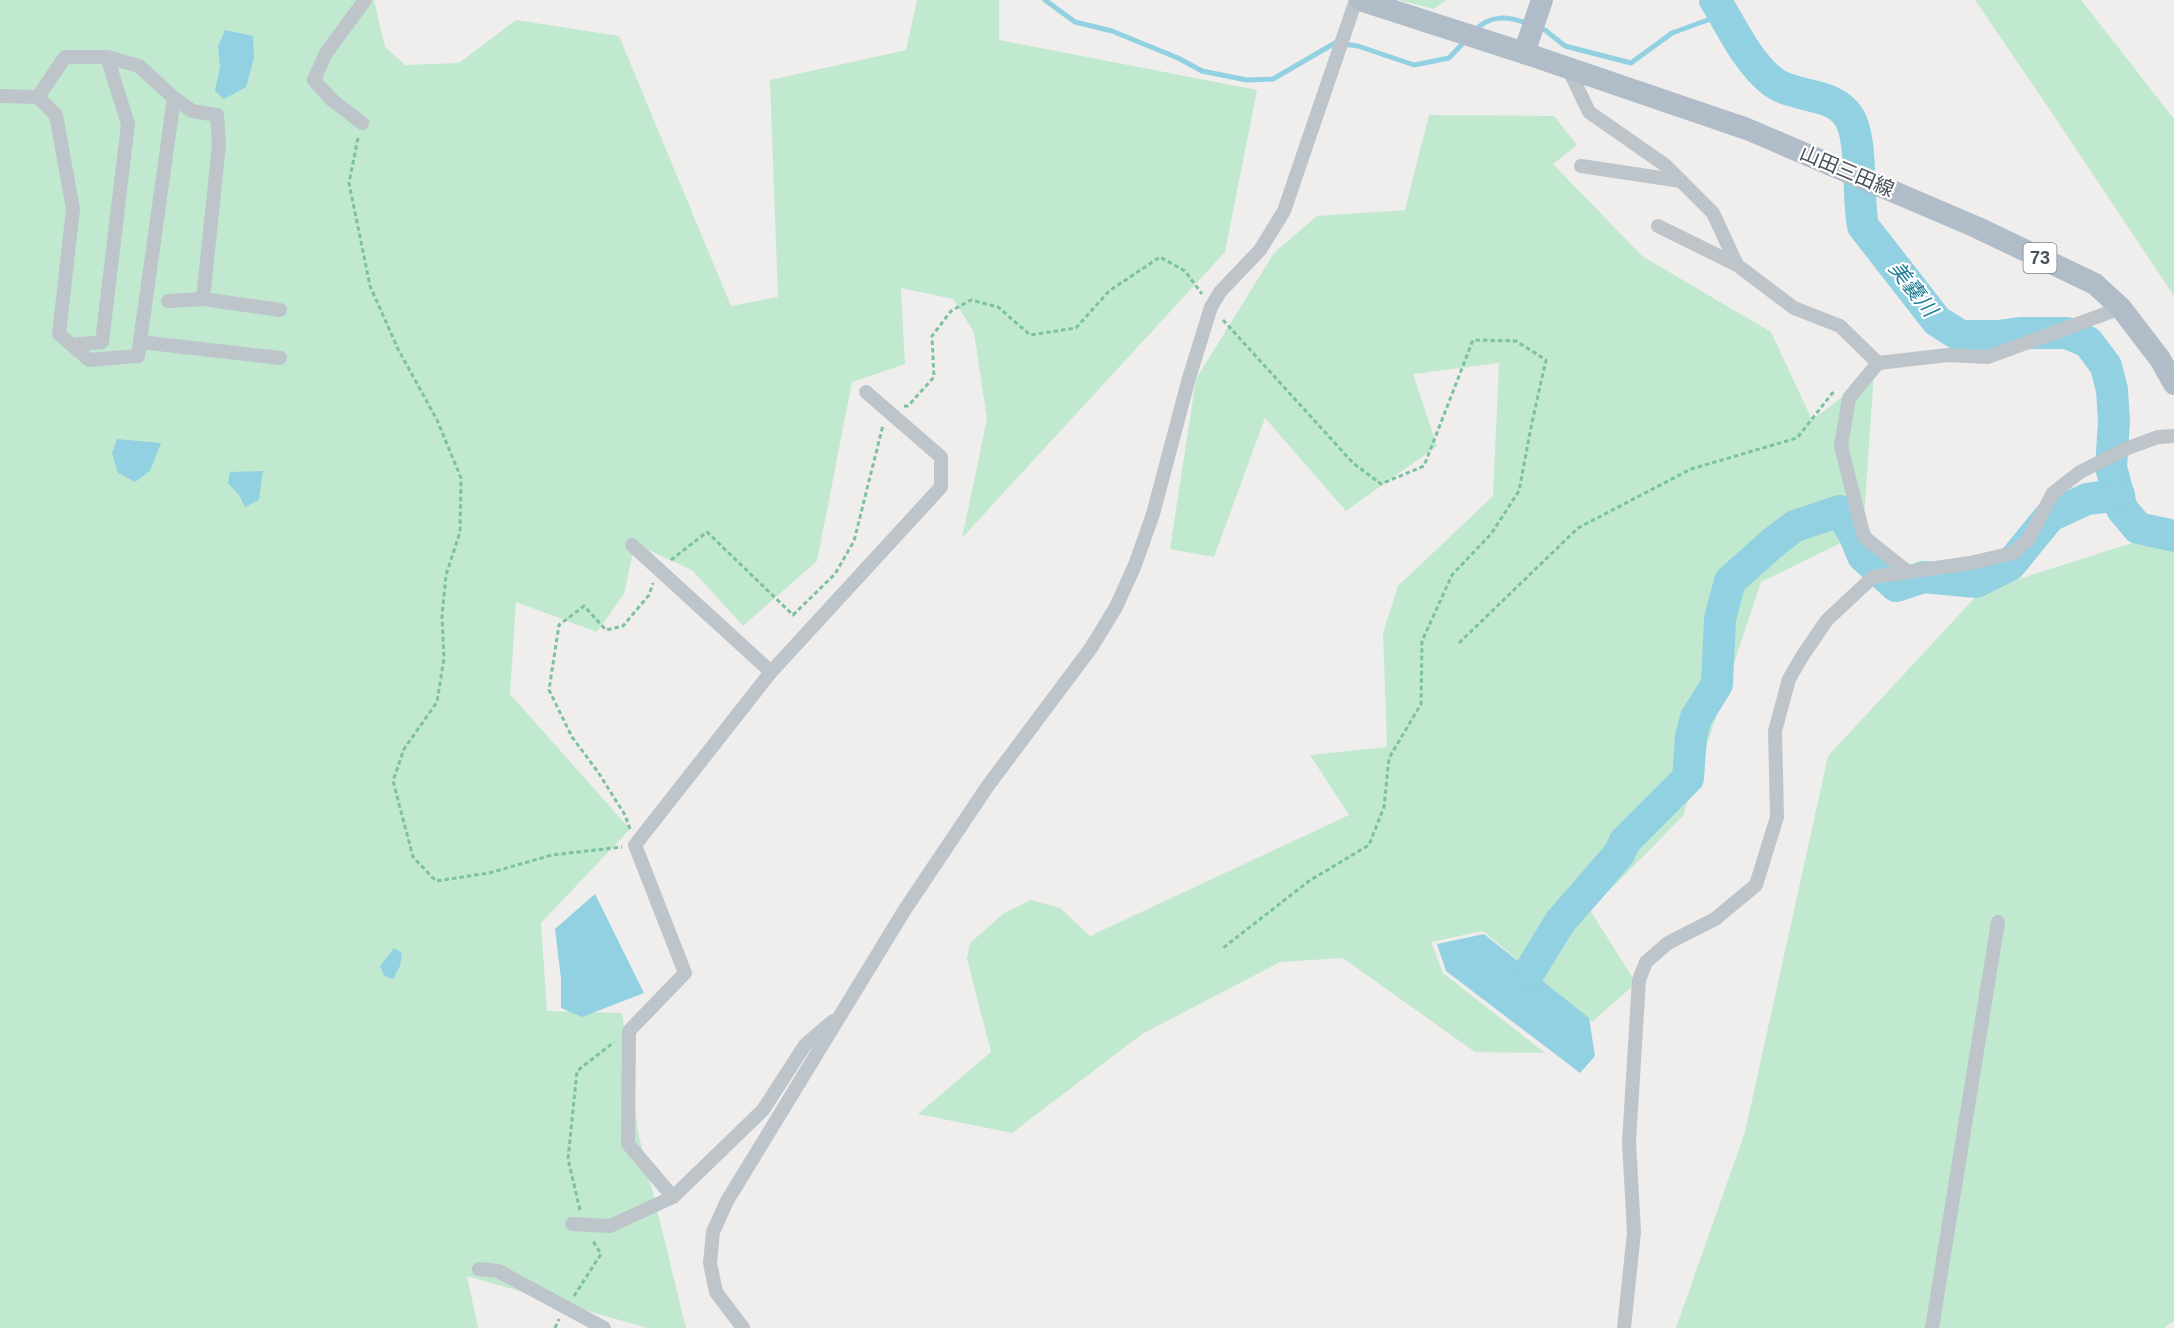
<svg xmlns="http://www.w3.org/2000/svg" width="2174" height="1328" font-family="Helvetica,'Noto Sans JP',sans-serif">
<style>
.green{fill:#c0e9cf}
.water{fill:#92d1e1}
.lines{fill:none;stroke-linecap:round;stroke-linejoin:round}
.stream{stroke:#92d1e1;stroke-width:5}
.river{stroke:#92d1e1;stroke-width:32}
.path{stroke:#7dc29f;stroke-width:3;stroke-dasharray:4.5 3;stroke-linecap:butt}
.minor{stroke:#bdc5cb;stroke-width:14}
.primary{stroke:#b0bdc9;stroke-width:22}
.labels{text-anchor:middle;stroke-width:4.5;stroke-linejoin:round;paint-order:stroke}
.shield{fill:#fff;stroke:#7f858a;stroke-width:1.5}
.shield-label{font-size:18px;font-weight:bold;fill:#485158}
.street-label{font-size:20px;fill:#485158;stroke:#fff}
.water-label{font-size:21px;font-style:italic;fill:#1d7e96;stroke:#fff}
</style>
<rect width="100%" height="100%" fill="#f0eded"/>
<!-- green -->
<g class="green">
<polygon points="0,0 374,0 385,47 405,65 459,63 516,20 619,36 731,306 778,297 770,80 906,50 917,0 999,0 999,40 1257,90 1225,252 962,538 987,419 974,332 953,299 901,288 905,364 852,382 817,561 743,626 692,570 635,544 624,594 597,632 516,602 510,694 630,829 541,923 547,1011 622,1013 638,1132 686,1328 647,1328 467,1276 478,1328 0,1328"/>
<polygon points="1399,0 1446,0 1434,9"/>
<polygon points="1975,0 2081,0 2174,119 2174,296 2050,110"/>
<polygon points="1429,115 1554,116 1577,145 1553,164 1642,256 1771,332 1812,420 1874,373 1863,532 1761,582 1683,816 1590,910 1636,983 1592,1022 1483,931 1431,942 1443,973 1545,1053 1475,1052 1343,958 1280,962 1142,1034 1012,1133 918,1114 991,1052 967,959 970,943 1004,913 1031,900 1060,908 1090,936 1349,815 1310,755 1387,747 1383,633 1398,586 1493,496 1499,363 1413,374 1437,446 1346,511 1265,418 1214,557 1170,549 1196,379 1274,253 1317,216 1405,210"/>
<polygon points="2154,536 2174,540 2174,1321 2164,1328 1676,1328 1745,1132 1828,756 1981,591"/>
</g>
<!-- water -->
<g class="water">
<polygon points="225,30 253,36 254,58 246,87 224,99 215,91 220,67 218,46"/>
<polygon points="117,439 161,443 150,471 135,482 118,473 112,453"/>
<polygon points="263,471 259,500 245,507 239,495 228,483 230,472"/>
<polygon points="595,894 644,993 582,1017 561,1008 561,979 555,929"/>
<polygon points="1484,934 1589,1018 1595,1056 1580,1073 1446,971 1437,944"/>
<polygon points="394,948 402,953 400,966 393,979 384,976 380,966"/>
</g>
<g class="lines">
<!-- stream -->
<g class="stream">
<polyline points="1045,0 1075,22 1112,31 1178,58 1202,71 1247,80 1273,79 1335,43 1358,46 1414,65 1449,58 1466,40"/>
<polyline points="1537,27 1545,30 1565,46 1631,63 1672,33 1724,14"/>
<path d="M1474,31c17,-17 34,-15 55,-7"/>
</g>
<!-- river -->
<g class="river">
<path d="M1715,0c17,27 32,62 58,82 24,17 59,9 76,35 14,22 8,80 14,109l74,95 24,15h37l22,-3h47l21,9 18,24 6,24 2,32 -3,45 11,42 16,19 36,8"/>
<polyline points="1530,971 1560,922 1619,854 1625,841 1688,778 1691,736 1696,718 1717,684 1720,619 1730,581 1775,541 1795,526 1840,511 1854,534 1863,556 1896,586 1924,577 1976,582 2010,565 2050,516 2087,499 2119,495"/>
</g>
<!-- path -->
<g class="path">
<polyline points="358,138 349,183 370,286 398,349 437,420 461,478 460,532 446,575 442,616 444,658 437,702 404,749 393,781 413,857 436,881 489,873 552,855 622,847"/>
<polyline points="1223,320 1353,463 1381,484 1424,466 1473,340 1516,341 1546,360 1531,427 1519,491 1491,534 1452,575 1422,641 1421,704 1389,758 1384,807 1369,845 1309,881 1223,948"/>
<polyline points="904,406 908,406 934,377 932,336 951,311 971,300 998,307 1030,335 1076,328 1109,291 1160,257 1185,271 1202,294"/>
<polyline points="671,560 707,532 793,615 835,574 854,541 883,425"/>
<polyline points="1459,643 1578,528 1691,469 1797,438 1834,391"/>
<polyline points="630,829 625,815 598,772 572,737 549,690 559,625 584,606 606,630 623,626 649,595 653,583"/>
<polyline points="580,1210 568,1159 577,1071 614,1042"/>
<polyline points="574,1296 601,1254 593,1241"/>
<polyline points="555,1328 559,1319"/>
</g>
<!-- minor -->
<g class="minor">
<polyline points="107,57 139,66 174,98 192,111 217,115 219,145 203,299 280,310"/>
<polyline points="1568,68 1589,112 1665,165 1713,213 1737,265 1794,308 1840,326 1878,363"/>
<polyline points="0,96 38,97 56,115 73,209 59,334 89,360 138,356 174,98"/>
<polyline points="38,97 65,57 107,57 128,124 102,342 72,345"/>
<polyline points="362,123 332,100 314,80 326,53 365,0"/>
<polyline points="1581,166 1681,181"/>
<polyline points="1658,226 1737,265"/>
<polyline points="168,301 203,299"/>
<polyline points="140,342 280,358"/>
<polyline points="632,545 771,672 941,487 941,457 866,392"/>
<polyline points="1908,572 1864,537 1841,446 1849,398 1878,363 1948,355 1988,357 2121,308"/>
<polyline points="771,672 635,845 685,973 629,1031 628,1144 673,1197 763,1110 805,1045 833,1021"/>
<polyline points="572,1224 610,1226 673,1197"/>
<polyline points="479,1269 498,1271 604,1328"/>
<polyline points="743,1328 716,1292 710,1263 713,1232 727,1201 904,911 987,787 1091,648 1116,607 1135,565 1153,514 1189,378 1211,307 1220,292 1260,250 1284,211 1356,0"/>
<polyline points="1624,1328 1634,1232 1629,1142 1639,980 1646,962 1668,943 1715,919 1756,885 1777,817 1775,731 1789,679 1803,655 1827,620 1873,577 1970,563 2013,553 2028,540 2053,493 2080,472 2128,448 2158,437 2174,436"/>
<polyline points="1932,1328 1998,922"/>
</g>
<!-- primary -->
<g class="primary">
<polyline points="1360,0 1524,53 1747,129 1976,227 2095,284 2121,308 2160,359 2174,384"/>
<polyline points="1524,53 1542,0"/>
</g>
</g>
<g class="labels">
<!-- shield labels -->
<rect class="shield" x="2023.5" y="243" width="33" height="30" rx="4.5"/>
<g class="shield-label">
<text x="2040" y="264">73</text>
</g>
<!-- street labels -->
<g class="street-label">
<text transform="translate(1847 171) rotate(23)" y="7">山田三田線</text>
</g>
<!-- water labels -->
<g class="water-label">
<text transform="translate(1913 289) rotate(52)" y="7">美嚢川</text>
</g>
</g>
</svg>
